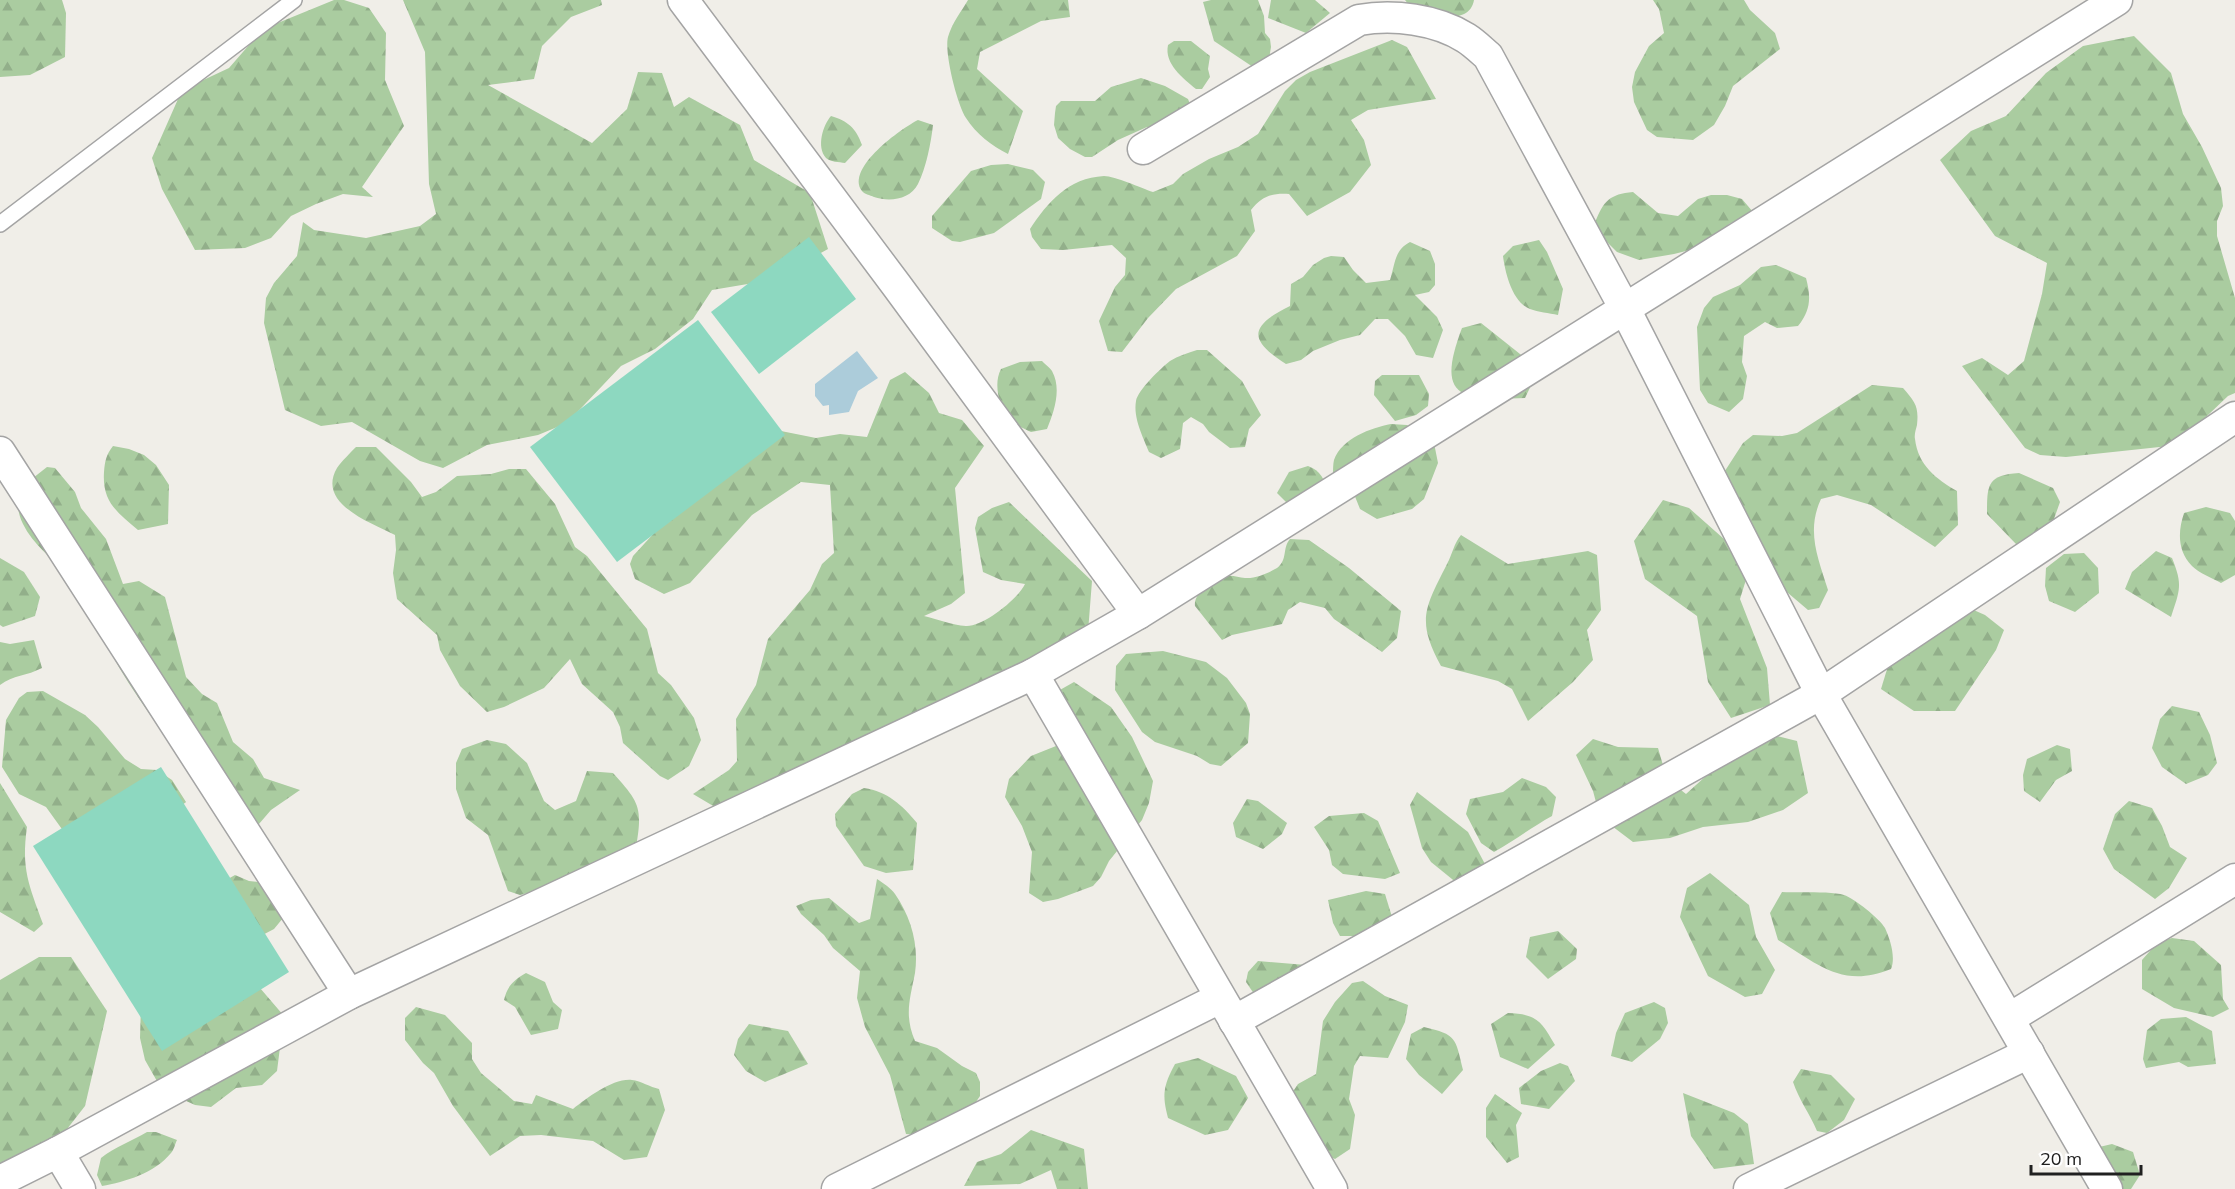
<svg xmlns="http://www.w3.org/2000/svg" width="2235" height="1189" font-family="Mulish,sans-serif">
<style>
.forest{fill:url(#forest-firs)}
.pitch{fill:#8dd8c0}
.water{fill:#acccda}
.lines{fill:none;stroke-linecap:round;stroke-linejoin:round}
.lane-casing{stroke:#a4a4a4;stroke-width:18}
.street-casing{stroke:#a4a4a4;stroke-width:33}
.lane{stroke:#fff;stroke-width:15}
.street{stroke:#fff;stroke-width:30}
</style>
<defs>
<pattern id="forest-firs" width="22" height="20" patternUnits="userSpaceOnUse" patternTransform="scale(1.5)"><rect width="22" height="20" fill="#aacca0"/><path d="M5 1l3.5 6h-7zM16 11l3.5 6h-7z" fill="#92af8a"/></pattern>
</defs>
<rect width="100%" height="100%" fill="#f0eee8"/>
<!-- forest -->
<g class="forest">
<polygon points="0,0 62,0 66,13 65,57 30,75 0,77"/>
<polygon points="334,0 344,0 369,8 386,33 385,80 404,126 362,187 373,197 343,194 316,204 291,216 271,238 245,248 195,250 162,189 152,158 182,90 229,68 263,29"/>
<polygon points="403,0 601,0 602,5 571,17 542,46 534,79 488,85 592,143 627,109 638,72 662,73 674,107 689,97 740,125 754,160 810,193 828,249 772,280 712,290 693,319 655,349 621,366 567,423 538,435 487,445 443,468 420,461 352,422 321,426 285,410 264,323 266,298 274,283 297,256 303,222 314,230 366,238 420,226 436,214 429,184 425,52"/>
<path d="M968,0h100l2,17 -29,4 -61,31 -3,17 46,42 -15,43c-16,-8 -32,-20 -42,-36 -9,-14 -22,-66 -18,-81 4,-14 13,-25 20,-37z"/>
<polygon points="1211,0 1258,0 1264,16 1265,33 1270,39 1271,47 1268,65 1256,69 1214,41 1203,2"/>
<polygon points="1271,0 1315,0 1330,13 1306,33 1268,18"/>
<path d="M1405,0h69c-4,25 -40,16 -57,15z"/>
<polygon points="1653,0 1744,0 1750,10 1775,33 1780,49 1733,86 1725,106 1714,125 1693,140 1657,137 1647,130 1634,102 1632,87 1635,72 1649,46 1664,33 1659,9"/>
<polygon points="2134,36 2171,73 2183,114 2202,147 2221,188 2223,206 2217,221 2217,236 2235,298 2235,393 2228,396 2186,436 2169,446 2066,457 2040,455 2025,448 1962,366 1982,358 2008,375 2024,361 2042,294 2047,263 1995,236 1940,160 1971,131 2006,116 2046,73 2083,46"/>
<path d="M1392,40l15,7 29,52 -68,11 -17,10 13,20 7,25 -21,27 -43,24 -18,-22c-17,-1 -27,2 -38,16l4,21 -18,25 -61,33 -28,29 -26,34 -14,-1 -9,-30 16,-34 10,-12 1,-17 -14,-13 -49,5 -22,-1 -9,-12 -2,-8c18,-27 38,-51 74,-53 11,0 37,12 49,16l20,-8 10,-10 26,-15 29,-12 20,-13 27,-43 11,-11 14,-8z"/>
<path d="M1174,41h17l19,15 -2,13 2,8 -8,12h-6c-13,-11 -32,-25 -28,-44z"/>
<polygon points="1141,78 1165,86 1188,99 1192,109 1165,126 1147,127 1118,140 1092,157 1085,157 1070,149 1058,138 1054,125 1055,113 1056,106 1061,101 1095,101 1111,87"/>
<path d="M831,116c17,5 25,12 31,29l-17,18c-6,-1 -15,-1 -19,-5 -10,-11 -3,-33 5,-42z"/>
<path d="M918,120l15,5c-2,18 -7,43 -15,59 -8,16 -29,18 -44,13 -4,-2 -10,-3 -12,-6 -17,-23 40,-63 56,-71z"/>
<polygon points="1008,164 1033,170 1045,182 1041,199 994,233 960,242 952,241 932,228 932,216 971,171 991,165"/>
<path d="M1633,192l25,21 20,3 20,-17 13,-4h16l15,4 11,13 -24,12 -19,21 -36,9 -35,6 -22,-8 -14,-14 -8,-15c8,-22 15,-29 38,-31z"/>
<path d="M1539,240l8,12 16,37 -5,26c-9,-2 -20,-3 -28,-6 -18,-7 -25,-37 -27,-53l10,-10z"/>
<path d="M1410,242l20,9 5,13v21l-6,7 -14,3 22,22 6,13 -10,28 -17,-3 -11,-19 -17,-17h-13l-15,16 -20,5 -27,11 -12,9 -15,4c-38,-24 -37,-38 4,-58l1,-22 12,-7 10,-12 11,-7 7,-2 13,1 9,13 13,13 24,-3c5,-15 4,-30 20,-38z"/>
<path d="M1776,265l30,13c5,19 5,32 -8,48l-21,2 -12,-6 -21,14 -2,26 5,14 -4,23 -14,13 -21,-9 -8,-13 -3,-63 7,-19 9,-11 27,-12 21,-18z"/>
<path d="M1481,323l48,38 7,14 -11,23c-64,3 -90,1 -63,-70z"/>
<path d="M1197,350h10l35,31 19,34 -12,14 -4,18 -15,1 -21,-16 -6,-8 -12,-7 -8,6 -3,26 -19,9 -12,-6c-6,-15 -16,-34 -13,-51 2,-11 25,-33 34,-40 8,-5 18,-8 27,-11z"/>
<path d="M1042,361c3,3 8,7 10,10 10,18 2,41 -5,58l-16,3c-6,-3 -16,-7 -21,-12 -11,-13 -17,-36 -9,-51l19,-7z"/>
<path d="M905,372l24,21 10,20 23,7 22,26 -29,42 10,105 -14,11 -27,12c13,3 28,9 42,10 17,1 52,-27 59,-42l-24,-4 -18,-8 -8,-44 3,-11 14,-9 17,-6 83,79 -4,51 -363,181 -32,-19 36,-24 8,-9 -1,-42 20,-34 12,-46 42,-49 12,-26 12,-11 -4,-68 -29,-3 -49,33 -62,68 -26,11 -29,-15 -5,-15 3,-8 34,-37 104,-90 45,9 24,-4 27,3 23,-57z"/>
<polygon points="1382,375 1419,375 1429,394 1428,406 1416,415 1395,421 1374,395 1375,381"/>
<path d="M1872,385l31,3c12,14 16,18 14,37 -1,4 -3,10 -2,14 3,26 21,40 42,52l1,34 -23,22 -64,-42 -34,-10 -16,4c-15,32 -3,59 7,91l-9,18 -11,2 -33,-28 -54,-105 22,-34 10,-8 29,1 15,-3z"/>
<path d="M1391,424l16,1 27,18 4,20 -14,36 -12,10 -35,10 -17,-10 -6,-15 -21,-19c0,-5 0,-11 1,-15 8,-22 37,-32 57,-36z"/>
<path d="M113,446l16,3 15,6 12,10 13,20 -1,39 -30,6c-21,-18 -36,-28 -34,-58 1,-11 2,-17 9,-26z"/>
<path d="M356,447h20l35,35 11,15 14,-5 21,-16 34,-2 18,-5h17l29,35 20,43 12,9 60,73 11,44 13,12 23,33 7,22 -12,26 -21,14 -8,-4 -37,-33 -3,-16 -7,-15 -31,-28 -12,-25 -26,29 -40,19 -17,5 -27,-26 -20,-36 -3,-15 -40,-36 -4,-26 3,-23 -1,-15c-23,-12 -79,-31 -58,-67 5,-7 13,-15 19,-21z"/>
<path d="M1308,466c13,5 16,13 20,25l-39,14 -12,-12 12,-21z"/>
<path d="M47,467l8,1 20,24 6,16 25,31 17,45 16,-3 26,16 21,80 16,17 15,9 16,39 20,17 11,19 36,12 -29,20 -24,28c-40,-51 -84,-101 -119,-156 -22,-34 -36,-73 -61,-106 -14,-18 -34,-31 -44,-52 -6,-12 -6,-23 -4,-35z"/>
<path d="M2019,473l34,15 7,14 -10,28 -20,23 -14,-9 -29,-30c0,-29 0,-39 32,-41z"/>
<polygon points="1663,500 1689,508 1724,539 1749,570 1740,599 1767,668 1770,705 1731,718 1708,682 1697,616 1645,579 1634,541"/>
<path d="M2206,507l24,6 5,8v54l-14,8c-9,-5 -22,-10 -29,-17 -15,-15 -14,-35 -8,-53z"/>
<path d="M1461,535l47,29 80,-13 9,4 4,55 -14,20 6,30 -20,22 -45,39 -16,-32 -14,-8 -57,-15c-25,-46 -16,-58 6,-102 5,-9 7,-21 14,-29z"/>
<path d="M1290,539l19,1 40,28 52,43 -4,27 -15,14 -48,-33 -9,-11 -25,-6 -12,8 -6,14 -50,11 -10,5 -27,-34c-2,-13 20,-29 32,-30 6,-1 12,2 18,2 10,1 23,-5 32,-10 11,-8 5,-20 13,-29z"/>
<path d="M2156,551l16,7c11,27 8,32 -1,59l-46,-28 7,-17z"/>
<polygon points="2084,553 2098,568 2099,593 2075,612 2049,601 2045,586 2046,568 2064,554"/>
<polygon points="0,558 24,572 40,597 35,616 3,627 0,625"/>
<polygon points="1960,604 1985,615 2004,630 1996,650 1955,711 1914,711 1881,689 1899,630"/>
<path d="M34,640l8,28c-15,8 -29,7 -42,17v-43l10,2z"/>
<polygon points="1163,651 1206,662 1227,678 1246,703 1250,714 1248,743 1221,766 1210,764 1197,756 1155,742 1142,732 1115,690 1116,666 1126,654"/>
<polygon points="1074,682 1111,707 1132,737 1153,781 1149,803 1142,820 1109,861 1101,877 1093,886 1058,899 1043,902 1029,893 1032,852 1022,826 1005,797 1009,779 1031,756 1056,746 1051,695"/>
<polygon points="43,691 85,715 98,727 125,759 141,769 157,770 172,780 186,802 156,826 77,850 46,807 19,794 2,767 6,720 19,698 27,692"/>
<polygon points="2172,706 2199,712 2210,735 2217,763 2208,775 2186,784 2162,767 2152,748 2160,719"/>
<polygon points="1756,731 1797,741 1808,793 1783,810 1748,822 1703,827 1670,838 1633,842 1600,817 1593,791 1576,755 1593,739 1618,747 1658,748 1667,779 1686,794"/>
<path d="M487,740l19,4 21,19 17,38 11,9 21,-9 11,-30 26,2c26,29 30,34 23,74l-85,40 -31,8 -12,-4 -20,-56 -22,-17 -10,-29v-26l6,-14z"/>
<polygon points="2057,745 2070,749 2072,771 2056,780 2040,802 2024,791 2023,775 2027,759"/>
<path d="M1522,778l24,9 10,10 -4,19c-20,11 -38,25 -58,36l-13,-9 -15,-29 4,-15 33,-7z"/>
<path d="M0,783l27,44c-6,42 2,58 16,97l-9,8 -34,-20z"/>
<path d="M864,788c24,4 37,16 53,35l-4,47 -27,3 -22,-7 -28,-40 -1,-12 17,-20z"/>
<polygon points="1417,792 1468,832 1486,866 1463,888 1431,862 1422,848 1410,805"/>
<polygon points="1247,799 1258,801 1287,823 1282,834 1263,849 1236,837 1233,823"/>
<polygon points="2129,801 2152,808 2162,826 2170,847 2187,858 2169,888 2155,899 2114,869 2103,849 2115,814"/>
<polygon points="1364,813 1378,821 1400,873 1385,879 1343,874 1332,865 1329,850 1314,827 1329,816"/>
<polygon points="1710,873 1749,905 1756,937 1775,970 1762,994 1745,997 1708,976 1680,917 1687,888"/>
<polygon points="235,875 249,881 268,883 288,912 274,929 249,942 212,888"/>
<path d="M877,879c6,4 14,9 18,15 16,23 24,51 20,79 -5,26 -11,42 0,68l22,7 25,18 14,7 4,9v14l-13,19 -34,21 -27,-2 -16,-59 -25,-48 -8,-29 3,-27 -27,-23 -9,-13 -23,-21 -5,-8 15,-6 18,-2 30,25 11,-4z"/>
<polygon points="1366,891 1385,894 1392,917 1377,936 1340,936 1333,923 1328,900"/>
<path d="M1782,892c16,1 49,-1 62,3 10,3 36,24 41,33 5,11 11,29 6,41 -49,20 -73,-5 -113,-29l-8,-27z"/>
<polygon points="1558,931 1577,949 1576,959 1548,979 1526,957 1530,937"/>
<polygon points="2172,938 2194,941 2221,965 2223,999 2229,1009 2213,1017 2174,1008 2142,989 2142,960 2157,943"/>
<polygon points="39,957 71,957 107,1011 85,1106 28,1179 0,1173 0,980"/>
<polygon points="1258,961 1306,965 1265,1010 1246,982 1248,972"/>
<path d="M526,973l19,9 8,20 9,8 -4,19 -27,6 -16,-28 -11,-7c3,-14 10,-20 22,-27z"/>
<polygon points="1363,981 1385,996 1408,1005 1405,1022 1388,1058 1360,1056 1354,1066 1349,1099 1355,1115 1350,1149 1335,1159 1301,1143 1276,1117 1298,1084 1316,1074 1323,1021 1335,1002 1352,983"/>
<polygon points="260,988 284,1016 277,1071 262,1085 236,1088 211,1107 195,1105 162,1090 145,1060 140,1038 141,1005"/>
<polygon points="1654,1002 1665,1008 1668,1023 1660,1039 1632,1062 1611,1056 1616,1033 1625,1013"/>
<path d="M416,1007l29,8 27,28v16l9,14 33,28 18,3 4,-9 37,14c14,-11 40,-31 59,-29 9,1 18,7 27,9l6,21 -18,47 -23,3 -31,-19 -52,-6 -21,1 -30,20 -37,-50 -19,-33 -11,-10 -18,-23v-22z"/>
<path d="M1508,1013c29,1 33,8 47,32l-27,24 -28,-12 -9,-33z"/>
<polygon points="2186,1017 2212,1031 2216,1064 2188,1067 2179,1062 2146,1068 2143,1059 2147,1030 2161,1019"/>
<polygon points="749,1024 788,1031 808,1064 765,1082 746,1071 734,1055 738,1039"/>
<path d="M1424,1027c33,8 31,10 39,43l-21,24 -23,-19 -13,-16 5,-25z"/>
<path d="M1198,1058l38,18 12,22 -20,32 -23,5 -37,-17c-6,-23 -5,-32 7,-54z"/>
<polygon points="1560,1063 1568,1066 1575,1081 1549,1109 1521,1104 1519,1088 1541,1071"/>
<path d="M1801,1069l30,6 24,24 -11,21 -17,13 -10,-2c-7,-17 -18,-31 -24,-49z"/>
<polygon points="1683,1093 1734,1113 1748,1124 1754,1164 1714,1169 1691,1136"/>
<polygon points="1495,1094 1522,1113 1516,1125 1519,1157 1507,1163 1486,1137 1486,1108"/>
<polygon points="1031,1130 1084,1149 1088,1189 1057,1189 1051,1170 1020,1184 964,1186 977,1162 1001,1154"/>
<path d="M147,1132h9l21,8c-2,4 -3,10 -6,13 -16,20 -46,29 -69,33l-5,-11 4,-17c14,-11 31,-17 46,-26z"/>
<polygon points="2112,1144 2133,1152 2140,1175 2131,1189 2122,1189 2095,1148"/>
</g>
<!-- pitch -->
<g class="pitch">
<polygon points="809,237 856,299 759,374 711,312"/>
<polygon points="698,320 785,435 617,562 530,447"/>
<polygon points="161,767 289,972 162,1051 33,846"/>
</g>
<!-- water -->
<polygon class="water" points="857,351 878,378 858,391 849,412 829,415 829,405 823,406 815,396 815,384"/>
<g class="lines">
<!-- lane casing -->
<g class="lane-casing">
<polyline id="lane" points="0,224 294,0"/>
</g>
<!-- street casing -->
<g class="street-casing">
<g id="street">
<polyline points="683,0 897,286 1138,614"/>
<path d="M1143,149l216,-129c34,-6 77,-1 107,18 8,5 15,12 22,18l137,253 196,385 286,495"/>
<polyline points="0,452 349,994"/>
<polyline points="1033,674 1332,1189"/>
<polyline points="2010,1018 2235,879"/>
<polyline points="1234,1021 1821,694 2235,417"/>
<polyline points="58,1152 80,1189"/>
<polyline points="0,1181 58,1152 349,994 1033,674 1138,614 2117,0"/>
<polyline points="837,1189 1220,998"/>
<polyline points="1749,1189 2029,1053"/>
</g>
</g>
<!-- lane -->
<use href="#lane" class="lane"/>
<!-- street -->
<use href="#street" class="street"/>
</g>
<!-- scale -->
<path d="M2031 1165v9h110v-9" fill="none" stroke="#202020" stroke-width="3"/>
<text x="2040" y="1165" font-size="18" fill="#202020" stroke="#ffffff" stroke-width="4.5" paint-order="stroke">20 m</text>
</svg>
